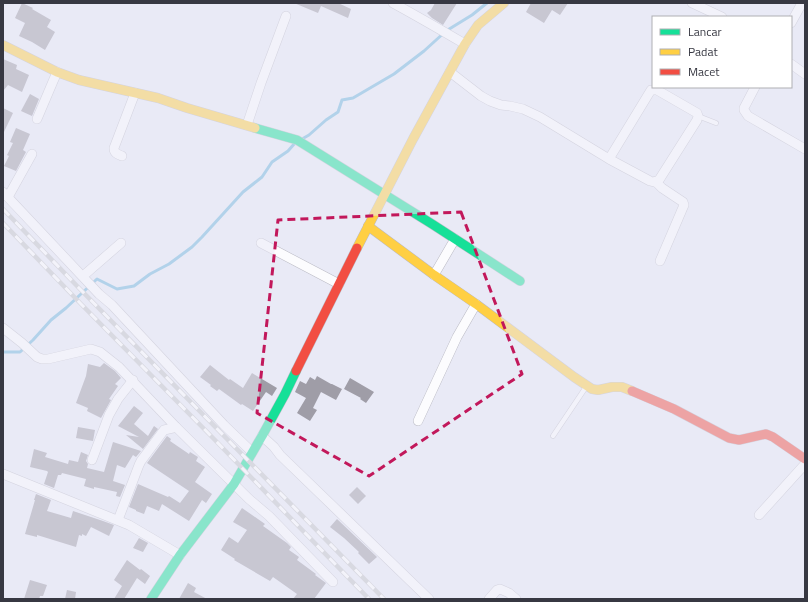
<svg xmlns="http://www.w3.org/2000/svg" width="808" height="602" font-family="'Titillium Web',sans-serif">
<style>
.lines{fill:none;stroke-linecap:round;stroke-linejoin:round}
.stream{stroke:#6fb6dc;stroke-width:3}
.building{fill:#9f9da7}
.lane-casing{stroke:#babac4;stroke-width:5.5}
.street-casing{stroke:#babac4;stroke-width:10}
.fast-casing{stroke:#babac4;stroke-width:10}
.slow-casing{stroke:#babac4;stroke-width:10}
.jam-casing{stroke:#babac4;stroke-width:10}
.lane{stroke:#fcfcfe;stroke-width:4.5}
.street{stroke:#fcfcfe;stroke-width:9}
.fast{stroke:#16e098;stroke-width:9}
.slow{stroke:#ffcf43;stroke-width:9}
.jam{stroke:#f24e42;stroke-width:9}
.rail-casing{stroke:#c4c5c7;stroke-width:4.5}
.rail{stroke:#fff;stroke-width:3;stroke-dasharray:9;stroke-linecap:butt}
.marked{fill:none;stroke:#c2185b;stroke-width:3;stroke-dasharray:8 5;stroke-linejoin:round}
</style>
<rect width="100%" height="100%" fill="#e9eaf6"/>
<g class="lines">
<!-- stream -->
<g class="stream">
<polyline points="302,139 309,135 326,120 338,112 342,100 353,98 394,74 424,51 446,31 472,15 487,3"/>
<polyline points="3,352 20,352 33,340 51,320 66,308 97,279 117,289 134,286 150,274 169,264 192,247 202,237 243,192 262,177 272,162 288,151 295,143"/>
</g>
</g>
<!-- building -->
<g class="building">
<polygon points="22,3 33,8 32,9 51,20 47,27 55,32 45,50 32,42 19,36 25,23 15,18"/>
<polygon points="294,3 338,3 351,9 348,18 321,6 318,13"/>
<polygon points="435,3 457,3 443,25 432,18 427,13 431,10"/>
<polygon points="531,3 568,3 560,15 552,10 544,23 526,12"/>
<polygon points="3,59 17,65 16,69 29,75 22,92 8,85 3,91"/>
<polygon points="30,94 39,99 32,116 21,111"/>
<polygon points="3,108 13,113 3,134"/>
<polygon points="16,128 30,134 23,150 26,152 16,171 4,166 9,156 7,155 13,143 10,142"/>
<polygon points="104,363 115,371 121,378 115,384 118,386 109,399 111,400 101,418 87,411 88,408 76,403 86,376 88,364 100,367"/>
<polygon points="210,365 229,380 230,379 243,388 252,373 277,388 272,396 266,392 253,411 242,404 241,405 219,389 217,391 210,386 211,385 200,377"/>
<polygon points="317,376 331,384 332,384 342,389 336,400 321,392 313,408 317,410 310,421 297,413 306,398 295,392 300,381 306,384 310,377 315,380"/>
<polygon points="350,378 374,392 366,403 360,399 361,398 344,389"/>
<polygon points="134,406 143,413 134,424 148,436 154,426 158,429 143,449 126,435 139,437 118,426"/>
<polygon points="78,427 95,430 93,441 76,438"/>
<polygon points="167,436 171,439 170,441 189,454 190,452 198,457 196,461 205,467 195,482 212,494 206,503 202,500 189,521 162,504 159,511 147,506 144,514 136,511 136,510 129,507 138,484 168,497 169,496 180,503 189,491 147,463"/>
<polygon points="113,442 141,451 136,457 133,455 125,468 117,465 113,481 125,485 120,497 116,496 117,492 94,487 94,489 84,486 86,479 62,473 61,475 58,475 54,488 44,484 48,472 47,471 30,467 34,449 47,453 45,457 68,464 69,460 78,462 81,452 88,455 86,461 88,464 87,468 104,472"/>
<polygon points="357,487 366,496 358,504 349,495"/>
<polygon points="36,494 51,500 47,511 71,518 73,511 103,521 114,525 109,536 91,527 86,536 82,534 82,536 79,535 76,547 37,535 37,537 25,534 35,500 34,500"/>
<polygon points="242,508 265,524 263,526 287,543 291,547 289,550 299,557 297,560 316,574 315,575 326,583 314,599 293,599 297,594 273,577 270,581 234,560 235,559 221,550 229,537 238,543 247,530 233,522"/>
<polygon points="337,519 377,557 369,564 358,553 359,552 344,538 330,527"/>
<polygon points="139,538 148,543 143,552 133,548"/>
<polygon points="127,560 140,570 141,569 150,576 145,584 137,578 124,599 114,599 122,586 114,580"/>
<polygon points="30,580 47,585 43,596 40,596 39,599 24,599"/>
<polygon points="188,583 196,588 194,592 207,599 179,599"/>
<polygon points="67,590 76,592 75,599 65,599"/>
</g>
<g class="lines">
<!-- lane casing -->
<g class="lane-casing">
<g id="lane">
<polyline points="698,116 716,123"/>
<polyline points="553,436 586,387"/>
</g>
</g>
<!-- street casing -->
<g class="street-casing">
<g id="street">
<path d="M393,3c24,13 48,27 72,41"/>
<polyline points="692,3 722,17"/>
<polyline points="791,23 802,3"/>
<polyline points="791,64 805,74"/>
<polyline points="450,72 481,96 490,101 501,105 510,106 523,109 540,117 609,159 650,181 654,182 659,180 697,120 698,116 697,113 657,90 651,90 609,159"/>
<polyline points="755,87 744,108 744,110 748,116 805,149"/>
<polyline points="37,119 57,72"/>
<polyline points="247,125 261,83 286,16"/>
<path d="M122,156c-5,-2 -8,-3 -8,-8l21,-55"/>
<polyline points="656,182 662,188 683,202 684,205 660,261"/>
<polyline points="3,192 99,294 112,305 224,425 252,452"/>
<polyline points="8,197 32,154"/>
<polyline points="261,243 339,284"/>
<polyline points="434,275 455,239"/>
<polyline points="83,276 121,243"/>
<polyline points="3,328 22,343 37,357 42,359 48,359 91,349 100,352 119,367 176,427 249,499 269,516 333,582"/>
<polyline points="418,421 457,337 476,304"/>
<polyline points="262,436 274,447 280,455 429,599"/>
<polyline points="92,460 109,415 118,399 133,380"/>
<polyline points="3,474 129,525 180,555"/>
<polyline points="759,515 805,464"/>
<polyline points="118,520 139,465 141,461 164,430 173,428 176,427"/>
<polyline points="489,599 497,590 500,589 509,593 516,599"/>
</g>
</g>
<!-- fast casing -->
<g class="fast-casing">
<g id="fast">
<polyline points="255,128 297,140 432,224 520,281"/>
<polyline points="151,599 180,555 234,484 262,436 285,394 296,371"/>
</g>
</g>
<!-- slow casing -->
<g class="slow-casing">
<g id="slow">
<polyline points="3,45 57,72 79,80 158,98 187,108 255,128"/>
<polyline points="368,226 434,275 476,304 574,377 592,389 598,390 612,387 622,387 632,391"/>
<polyline points="357,248 413,139 465,44 478,25 504,3"/>
</g>
</g>
<!-- jam casing -->
<g class="jam-casing">
<g id="jam">
<polyline points="296,371 357,248"/>
<polyline points="632,391 674,409 729,438 739,440 766,434 773,437 805,459"/>
</g>
</g>
<!-- lane -->
<use href="#lane" class="lane"/>
<!-- street -->
<use href="#street" class="street"/>
<!-- fast -->
<use href="#fast" class="fast"/>
<!-- slow -->
<use href="#slow" class="slow"/>
<!-- jam -->
<use href="#jam" class="jam"/>
<!-- rail casing -->
<g class="rail-casing">
<g id="rail">
<polyline points="3,209 78,287 384,599"/>
<polyline points="3,223 81,304 213,438 369,599"/>
</g>
</g>
<!-- rail -->
<use href="#rail" class="rail"/>
</g>
<!-- marked area -->
<path d="M0 0H808V602H0ZM461,212l61,162 -153,102 -112,-63 21,-193z" fill="#e9eaf6" fill-opacity=".55" fill-rule="evenodd"/>
<path class="marked" d="M461,212l61,162 -153,102 -112,-63 21,-193z"/>
<!-- border -->
<rect width="808" height="602" fill="none" stroke="#373842" stroke-width="8"/>
<!-- legend -->
<rect x="652" y="16" width="140" height="72" fill="#ffffff" stroke="#afafb3"/>
<rect x="660" y="29" width="20" height="6" fill="#16e098" stroke="#afafb3"/>
<text x="688" y="36" font-size="12" fill="#373842">Lancar</text>
<rect x="660" y="49" width="20" height="6" fill="#ffcf43" stroke="#afafb3"/>
<text x="688" y="56" font-size="12" fill="#373842">Padat</text>
<rect x="660" y="69" width="20" height="6" fill="#f24e42" stroke="#afafb3"/>
<text x="688" y="76" font-size="12" fill="#373842">Macet</text>
</svg>
